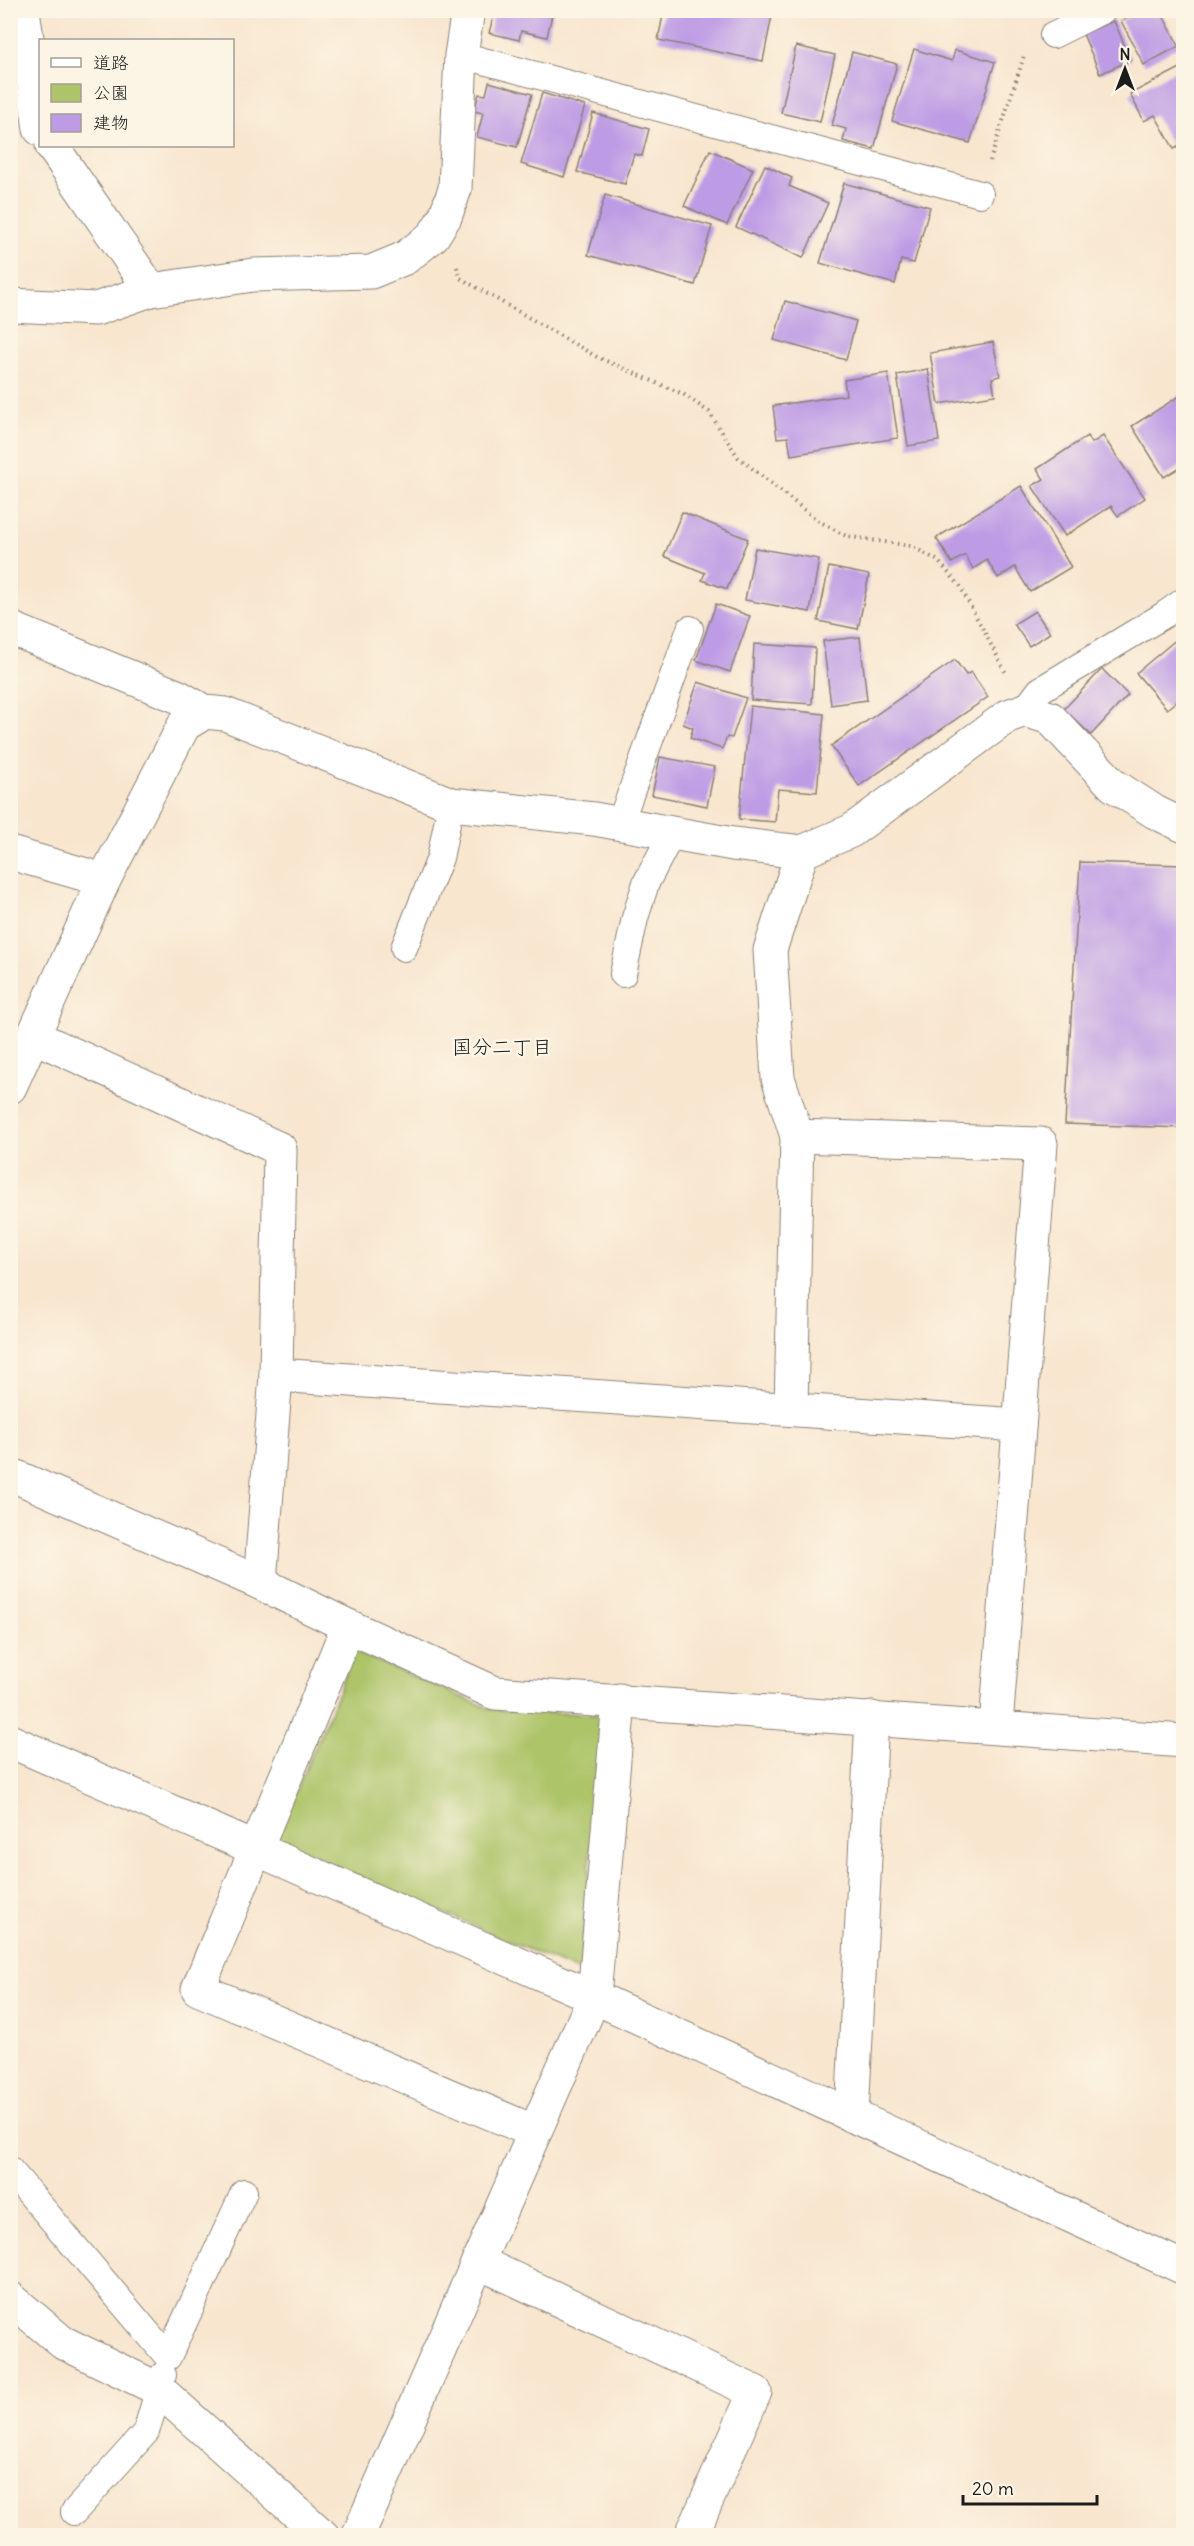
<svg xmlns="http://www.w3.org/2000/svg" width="1194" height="2546" font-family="Delius,'Klee One',sans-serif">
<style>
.green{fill:#adc469;stroke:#647042;stroke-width:1.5}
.building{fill:#be9ce5}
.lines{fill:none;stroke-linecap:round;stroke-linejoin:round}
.service-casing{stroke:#8a8176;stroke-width:28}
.minor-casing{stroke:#8a8176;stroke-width:35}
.path{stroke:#8a8176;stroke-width:4;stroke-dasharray:1.5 4.5;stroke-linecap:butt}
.service{stroke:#fff;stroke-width:26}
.minor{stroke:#fff;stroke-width:33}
.labels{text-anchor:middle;stroke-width:5;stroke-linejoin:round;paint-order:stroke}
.neighbourhood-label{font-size:20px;fill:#1c1c1c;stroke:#fcf5e5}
</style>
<rect width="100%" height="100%" fill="#fcf5e5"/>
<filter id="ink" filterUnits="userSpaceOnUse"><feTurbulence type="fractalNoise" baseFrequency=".0167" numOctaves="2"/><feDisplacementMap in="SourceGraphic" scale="12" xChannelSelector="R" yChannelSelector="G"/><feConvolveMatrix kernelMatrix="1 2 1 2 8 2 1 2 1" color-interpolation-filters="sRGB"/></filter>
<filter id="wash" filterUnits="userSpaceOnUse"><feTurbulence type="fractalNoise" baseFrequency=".008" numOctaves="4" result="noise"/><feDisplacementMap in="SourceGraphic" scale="24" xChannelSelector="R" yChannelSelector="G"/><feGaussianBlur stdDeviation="1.35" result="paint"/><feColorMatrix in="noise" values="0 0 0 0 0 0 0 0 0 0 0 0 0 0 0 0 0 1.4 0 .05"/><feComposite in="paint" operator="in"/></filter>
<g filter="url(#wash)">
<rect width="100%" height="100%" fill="#f8e6cf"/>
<!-- green -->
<polygon class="green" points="355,1652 493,1710 603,1715 580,1972 276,1840"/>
<g id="blocks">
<!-- building -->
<g class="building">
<polygon points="495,10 553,10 547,37 521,31 519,40 489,33"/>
<polygon points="664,10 773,10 763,61 658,40"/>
<polygon points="1141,10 1160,10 1179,46 1144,65 1121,21"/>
<polygon points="1114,21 1131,60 1100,74 1083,34"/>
<polygon points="796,46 835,55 820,122 781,113"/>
<polygon points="914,49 952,61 955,50 995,62 970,143 892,121"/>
<polygon points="852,52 897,64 874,149 843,141 846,129 832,125"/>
<polygon points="1184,66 1184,144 1174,149 1155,115 1144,121 1130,94"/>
<polygon points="489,82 532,94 517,147 477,137 483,113 474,111 479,94 486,95"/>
<polygon points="542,93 585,106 564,177 521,164"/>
<polygon points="593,113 649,129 642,156 634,154 625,184 577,172"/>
<polygon points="710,150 753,169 727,225 684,206"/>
<polygon points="765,165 792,178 789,186 828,203 803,258 736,227"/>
<polygon points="844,183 930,207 914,263 901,260 895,284 820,263"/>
<polygon points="605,195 712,226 695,285 588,255"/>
<polygon points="785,301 856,321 846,360 774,340"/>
<polygon points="993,342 1000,376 992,378 995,395 939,404 930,353"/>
<polygon points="928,369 939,441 908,446 897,375"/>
<polygon points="888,373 898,438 791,455 788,437 777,438 773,406 846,395 844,380"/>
<polygon points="1181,395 1184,399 1184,450 1180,452 1184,458 1184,465 1164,477 1132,426"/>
<polygon points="1087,436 1092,443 1103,436 1145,498 1118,516 1111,506 1065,536 1032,486 1044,479 1037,469"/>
<polygon points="1021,486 1071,567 1030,592 1015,567 998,578 987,560 973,569 965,555 952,563 936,538"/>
<polygon points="682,512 748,539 727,589 702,580 705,573 664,556"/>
<polygon points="755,548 819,559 810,612 745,600"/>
<polygon points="829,567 869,575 858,629 818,621"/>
<polygon points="716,604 750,616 730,672 696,660"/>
<polygon points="1035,611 1050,633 1029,646 1014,624"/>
<polygon points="1184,633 1184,695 1167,709 1136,673"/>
<polygon points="860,637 867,700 831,705 823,641"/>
<polygon points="754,644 815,648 812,704 751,700"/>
<polygon points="955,660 966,675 971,672 988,697 859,786 831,746"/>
<polygon points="1102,669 1128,695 1091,735 1064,709"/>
<polygon points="698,682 746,698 732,738 727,737 722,749 690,738 693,728 683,724"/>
<polygon points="750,706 824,714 817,792 778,789 775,822 739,819"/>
<polygon points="660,757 715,767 707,806 652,795"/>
<polygon points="1080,862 1184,865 1184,1128 1065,1124"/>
</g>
</g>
</g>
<g filter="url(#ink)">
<use href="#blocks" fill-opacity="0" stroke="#8a8176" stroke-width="1.5"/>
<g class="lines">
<!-- service casing -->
<g class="service-casing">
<g id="service">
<polyline points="1053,35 1103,10"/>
<polyline points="461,55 980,194"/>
<polyline points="1025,710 1040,690 1164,615 1184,601"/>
<polyline points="620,823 690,629"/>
<polyline points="404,948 440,858 451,804"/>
<polyline points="623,974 635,918 646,883 672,833"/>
<polyline points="10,2170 168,2357 244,2192"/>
<polyline points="74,2512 146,2432 163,2375"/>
</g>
</g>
<!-- minor casing -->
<g class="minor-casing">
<g id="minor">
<polyline points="23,10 40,129"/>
<polyline points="52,146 151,290"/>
<polyline points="10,305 96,309 151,290 253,275 371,272 405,258 433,236 445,217 455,189 461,55 468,10"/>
<polyline points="10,628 179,697 205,712"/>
<polyline points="802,852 770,950 778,1078 797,1136 1041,1144 996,1726"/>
<polyline points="10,853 104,880"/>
<polyline points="33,1036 280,1149 276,1375 260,1583"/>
<polyline points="10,1087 104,880 184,725 205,712 225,714 451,804 594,819 733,844 802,852 851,831 1008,716 1025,710 1050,718 1113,785 1155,812 1184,826"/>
<polyline points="276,1375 1019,1425"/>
<polyline points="791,1409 797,1136"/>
<polyline points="10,1474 260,1583 348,1626 495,1693 1184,1741"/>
<polyline points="348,1626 198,1989 535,2132"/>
<polyline points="10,1741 594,1997 1184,2268"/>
<polyline points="852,2116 872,1718"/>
<polyline points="478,2262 755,2392 691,2536"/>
<polyline points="10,2298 62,2342 158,2389 323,2536"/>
<polyline points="358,2536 594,1997 619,1700"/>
</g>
</g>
<!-- path -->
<g class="path">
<polyline points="990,161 1024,56"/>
<polyline points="457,267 460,278 597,357 683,394 709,412 738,457 817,520 846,536 911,546 937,560 960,586 1007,675"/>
</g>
<!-- service -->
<use href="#service" class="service"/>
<!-- minor -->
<use href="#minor" class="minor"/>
</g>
</g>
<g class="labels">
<!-- neighbourhood labels -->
<g class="neighbourhood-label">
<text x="502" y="1054">国分二丁目</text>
</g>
</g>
<!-- margin -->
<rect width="1194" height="2546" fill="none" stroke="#fcf5e5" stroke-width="36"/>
<!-- legend -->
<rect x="39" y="39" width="195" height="108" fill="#fcf5e5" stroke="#a29e95" stroke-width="1.5"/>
<rect x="51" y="58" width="30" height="9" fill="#ffffff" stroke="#a29e95" stroke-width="1.5"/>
<text x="93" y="69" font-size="18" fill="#1c1c1c">道路</text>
<rect x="51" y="84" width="30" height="18" fill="#adc469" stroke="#a29e95" stroke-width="1.5"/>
<text x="93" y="99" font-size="18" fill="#1c1c1c">公園</text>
<rect x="51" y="114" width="30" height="18" fill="#be9ce5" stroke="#a29e95" stroke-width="1.5"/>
<text x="93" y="129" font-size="18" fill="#1c1c1c">建物</text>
<!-- north arrow -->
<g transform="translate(1125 69)" stroke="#fcf5e5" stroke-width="4.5" paint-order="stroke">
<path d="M0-4.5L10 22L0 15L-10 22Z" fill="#1c1c1c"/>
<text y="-9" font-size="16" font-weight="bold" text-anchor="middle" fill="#1c1c1c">N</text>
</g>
<!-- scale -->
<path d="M963 2495v9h134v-9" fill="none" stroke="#1c1c1c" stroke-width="3"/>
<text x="972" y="2495" font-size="18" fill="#1c1c1c" stroke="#fcf5e5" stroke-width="4.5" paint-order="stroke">20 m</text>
</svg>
